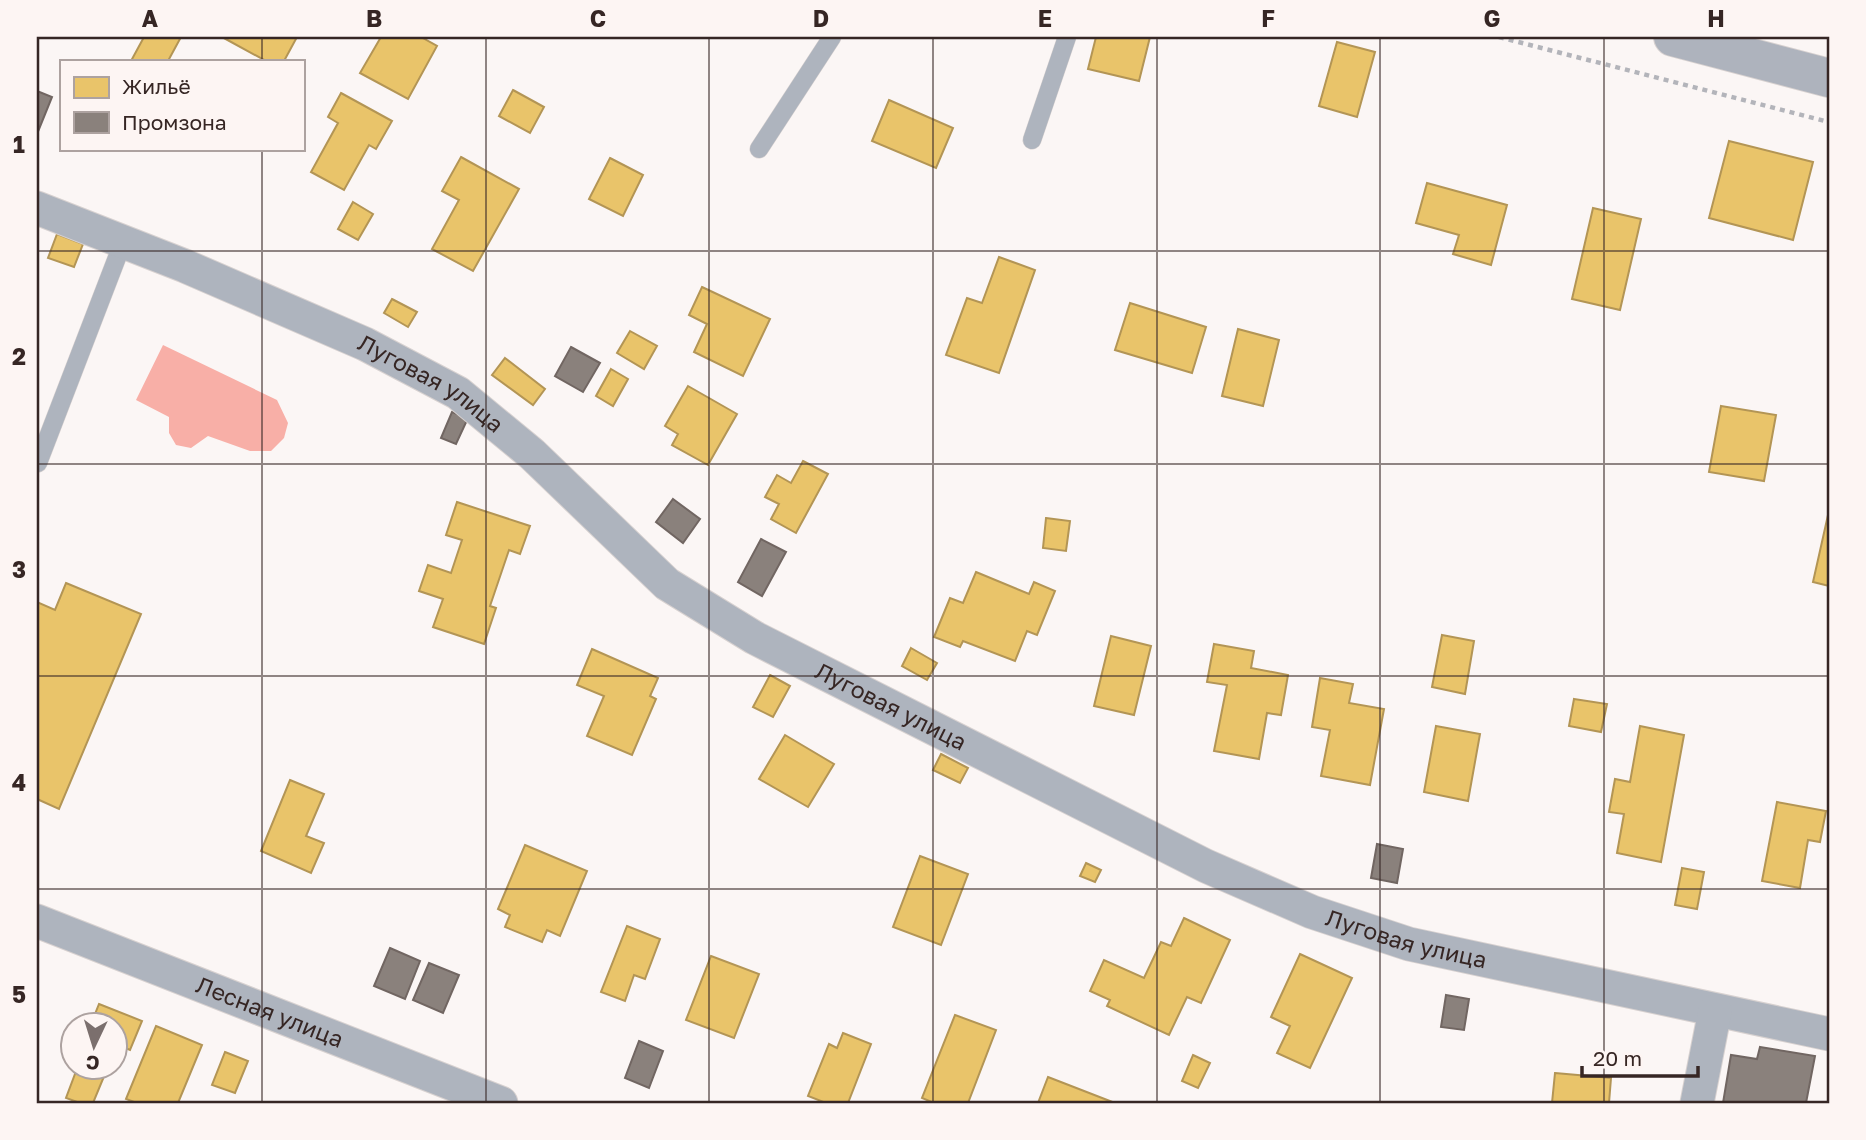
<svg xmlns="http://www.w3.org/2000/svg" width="1866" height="1140" font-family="'Golos Text',sans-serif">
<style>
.water{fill:#f8afa7}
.homes{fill:#e9c46a;stroke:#b39555;stroke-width:2}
.industry{fill:#8a817c;stroke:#716662;stroke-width:2}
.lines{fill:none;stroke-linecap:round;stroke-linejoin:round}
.service-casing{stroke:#d7d1d0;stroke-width:19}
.minor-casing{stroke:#d7d1d0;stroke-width:35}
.secondary-casing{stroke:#d7d1d0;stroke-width:40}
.path{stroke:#b3b4ba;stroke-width:4.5;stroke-dasharray:5 5;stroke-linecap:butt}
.service{stroke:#aeb4be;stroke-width:18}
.minor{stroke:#aeb4be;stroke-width:33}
.secondary{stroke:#aeb3bd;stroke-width:38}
.grid{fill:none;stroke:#362624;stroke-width:2;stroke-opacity:0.55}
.labels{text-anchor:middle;stroke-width:7;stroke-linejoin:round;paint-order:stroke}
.street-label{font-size:23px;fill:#362624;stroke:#fdf5f3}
.neatline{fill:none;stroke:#362624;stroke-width:2.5}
.grid-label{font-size:23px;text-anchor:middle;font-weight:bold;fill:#362624}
</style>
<rect width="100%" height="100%" fill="#fbf6f5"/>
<!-- water -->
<polygon class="water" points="163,345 277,400 288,423 284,438 271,451 250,451 208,436 191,448 176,445 169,433 169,417 136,400"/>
<!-- homes -->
<g class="homes">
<polygon points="144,37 181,37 168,61 131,61"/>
<polygon points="222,37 297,37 284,61 266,61"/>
<polygon points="381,37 421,37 437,46 408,99 360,73"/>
<polygon points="1096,37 1150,37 1139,81 1088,69"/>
<polygon points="1337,42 1375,52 1357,117 1319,106"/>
<polygon points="513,90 544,107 530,133 499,116"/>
<polygon points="341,93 392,121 376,149 369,145 344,190 311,172 338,123 328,117"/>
<polygon points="889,100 953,128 936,168 872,141"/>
<polygon points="1729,141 1813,162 1793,240 1709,218"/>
<polygon points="461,157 519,189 473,271 432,249 459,200 442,191"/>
<polygon points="610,158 643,175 623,216 589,199"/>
<polygon points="1427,183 1507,205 1491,265 1453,254 1459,235 1416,223"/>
<polygon points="353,202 373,214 358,240 338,229"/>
<polygon points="1593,208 1641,219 1620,310 1572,299"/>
<polygon points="57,234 83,244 74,267 48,258"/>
<polygon points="999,257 1035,270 999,373 946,355 967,298 982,303"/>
<polygon points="702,287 770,319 743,376 694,352 707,324 689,315"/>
<polygon points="392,299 417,312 408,327 384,313"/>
<polygon points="1130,303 1206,327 1192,373 1115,350"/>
<polygon points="1238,329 1279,340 1263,406 1222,396"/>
<polygon points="630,331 657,346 644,369 617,353"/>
<polygon points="505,358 545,389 533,405 492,375"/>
<polygon points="611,369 628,379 613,406 596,396"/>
<polygon points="688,386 737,414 708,465 672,445 678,434 665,426"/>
<polygon points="1721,406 1776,415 1764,481 1709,472"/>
<polygon points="803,461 828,474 796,533 771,519 779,504 765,497 777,475 791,483"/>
<polygon points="457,502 530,526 520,554 509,550 490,606 496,608 484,644 433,627 443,599 419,591 428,565 451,573 462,540 446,535"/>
<polygon points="1828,515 1829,515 1829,586 1813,582"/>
<polygon points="1046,518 1070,521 1066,551 1043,548"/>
<polygon points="976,572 1029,594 1034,582 1055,591 1037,635 1027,631 1015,661 963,641 960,647 934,637 950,598 963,603"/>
<polygon points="66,583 141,614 59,809 37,799 37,602 55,610"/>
<polygon points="1442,635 1474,641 1465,694 1432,687"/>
<polygon points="1111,636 1151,646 1134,715 1094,706"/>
<polygon points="1214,644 1254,651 1251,668 1288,675 1281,715 1267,713 1259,759 1214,751 1227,685 1207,682"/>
<polygon points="911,648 937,663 927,680 902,666"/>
<polygon points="592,649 658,678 650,696 656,699 632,755 587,736 604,696 577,685"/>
<polygon points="770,675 790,686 773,717 753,707"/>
<polygon points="1320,678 1353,684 1349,703 1384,709 1370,785 1321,776 1330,730 1312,727"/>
<polygon points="1574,699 1607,704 1601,732 1569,726"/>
<polygon points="1436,726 1480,734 1468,801 1424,792"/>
<polygon points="1640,726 1684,735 1661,862 1617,853 1624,814 1609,812 1615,779 1630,782"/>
<polygon points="785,735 834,764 808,807 759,779"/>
<polygon points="941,754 968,768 960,783 933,770"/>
<polygon points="290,780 324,794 306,836 324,843 311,873 261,851"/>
<polygon points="1777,802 1826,811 1820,842 1808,840 1800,888 1762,881"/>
<polygon points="525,845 587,871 560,936 547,930 542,942 505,927 510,915 498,909"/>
<polygon points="920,856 968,874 941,945 893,927"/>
<polygon points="1086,863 1101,870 1095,882 1080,876"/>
<polygon points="1682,868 1704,872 1697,909 1675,905"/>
<polygon points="1184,918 1230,940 1201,1003 1187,997 1169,1035 1107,1006 1110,1000 1090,991 1104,960 1144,978 1161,942 1171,946"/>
<polygon points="627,926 660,939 645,979 634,975 625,1001 601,992"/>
<polygon points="1300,954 1352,978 1310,1068 1277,1053 1290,1026 1271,1017"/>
<polygon points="711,956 759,974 734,1038 686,1020"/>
<polygon points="99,1004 142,1021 130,1050 116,1044 116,1024 91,1024"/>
<polygon points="955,1015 996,1030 968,1103 934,1103 922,1098"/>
<polygon points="156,1026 202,1045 178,1103 137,1103 126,1099"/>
<polygon points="843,1033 871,1044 848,1103 826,1103 808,1096 829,1044 837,1048"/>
<polygon points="225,1052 248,1061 235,1093 212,1085"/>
<polygon points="1193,1055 1210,1063 1198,1088 1182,1081"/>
<polygon points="78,1066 86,1066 105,1074 93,1103 80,1103 66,1098"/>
<polygon points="1555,1073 1611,1078 1609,1103 1552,1103"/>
<polygon points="1048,1077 1115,1103 1038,1103"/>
</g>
<!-- industry -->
<g class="industry">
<polygon points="37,91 52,97 37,134"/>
<polygon points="571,347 600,363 583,392 555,376"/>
<polygon points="452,412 468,418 456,444 441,438"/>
<polygon points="673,499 700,519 683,543 656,522"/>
<polygon points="761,539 786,552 762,596 738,582"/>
<polygon points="1377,844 1403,849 1397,883 1371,878"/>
<polygon points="390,948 420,961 405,999 374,986"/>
<polygon points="429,963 459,975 443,1013 413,1000"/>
<polygon points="1446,995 1469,999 1464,1030 1441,1027"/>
<polygon points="639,1041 663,1051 649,1088 625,1078"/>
<polygon points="1760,1047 1815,1056 1806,1103 1723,1103 1731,1055 1757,1059"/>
</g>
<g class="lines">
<!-- service casing -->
<g class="service-casing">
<g id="service">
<polyline points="1032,140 1067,37"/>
<polyline points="759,149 832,37"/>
<polyline points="38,463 123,242"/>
</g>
</g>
<!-- minor casing -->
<g class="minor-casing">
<g id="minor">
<path id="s1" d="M37,208l148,58 180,78 93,49 74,61 135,130 88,54 451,228 106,46 97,32 420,90"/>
<path id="s2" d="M37,921l464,182"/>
<polyline points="1697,1103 1715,1011"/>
</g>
</g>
<!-- secondary casing -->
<g class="secondary-casing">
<polyline id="secondary" points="1673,37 1829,78"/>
</g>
<!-- path -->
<polyline class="path" points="1499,37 1829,122"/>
<!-- service -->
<use href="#service" class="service"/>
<!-- minor -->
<use href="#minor" class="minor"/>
<!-- secondary -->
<use href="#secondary" class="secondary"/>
</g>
<!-- grid -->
<path class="grid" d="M262,37v24M486,37v1066M709,37v1066M933,37v1066M1157,37v1066M1380,37v1066M1604,37v1066M262,149v954M37,251h1792M37,464h1792M37,676h1792M37,889h1792"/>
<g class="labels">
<!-- street labels -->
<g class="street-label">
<text dy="8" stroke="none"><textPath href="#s1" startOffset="432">Луговая улица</textPath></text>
<text dy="8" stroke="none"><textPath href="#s1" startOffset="999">Луговая улица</textPath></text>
<text dy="8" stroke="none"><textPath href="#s1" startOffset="1566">Луговая улица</textPath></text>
<text dy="8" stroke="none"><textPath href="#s2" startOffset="250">Лесная улица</textPath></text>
</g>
</g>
<!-- border -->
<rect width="1866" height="1140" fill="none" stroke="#fdf5f3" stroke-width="77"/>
<!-- legend -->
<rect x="60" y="60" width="245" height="91" fill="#fdf5f3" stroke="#ada2a0" stroke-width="2"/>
<rect x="74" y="77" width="35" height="21" fill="#e9c46a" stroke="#ada2a0" stroke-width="2"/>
<text x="122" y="94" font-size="21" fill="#362624">Жильё</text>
<rect x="74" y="112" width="35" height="21" fill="#8a817c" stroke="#ada2a0" stroke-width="2"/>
<text x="122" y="130" font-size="21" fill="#362624">Промзона</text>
<!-- north arrow -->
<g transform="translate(94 1046) rotate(184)"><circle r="33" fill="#fdf5f3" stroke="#ada2a0" stroke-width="2"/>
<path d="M0-5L12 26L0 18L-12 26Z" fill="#7b6f6d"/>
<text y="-10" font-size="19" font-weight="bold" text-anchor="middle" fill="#362624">С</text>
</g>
<!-- scale -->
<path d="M1582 1066v10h116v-10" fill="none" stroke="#362624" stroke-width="3.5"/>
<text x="1593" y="1066" font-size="21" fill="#362624" stroke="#fdf5f3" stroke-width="5" paint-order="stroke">20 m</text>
<rect x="38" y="38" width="1790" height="1064" class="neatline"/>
<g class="grid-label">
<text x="150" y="27">A</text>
<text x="374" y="27">B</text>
<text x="598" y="27">C</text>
<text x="821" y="27">D</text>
<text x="1045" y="27">E</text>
<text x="1268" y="27">F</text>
<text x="1492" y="27">G</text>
<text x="1716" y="27">H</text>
<text x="19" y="153">1</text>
<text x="19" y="365">2</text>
<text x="19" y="578">3</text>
<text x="19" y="791">4</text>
<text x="19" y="1003">5</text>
</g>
</svg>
